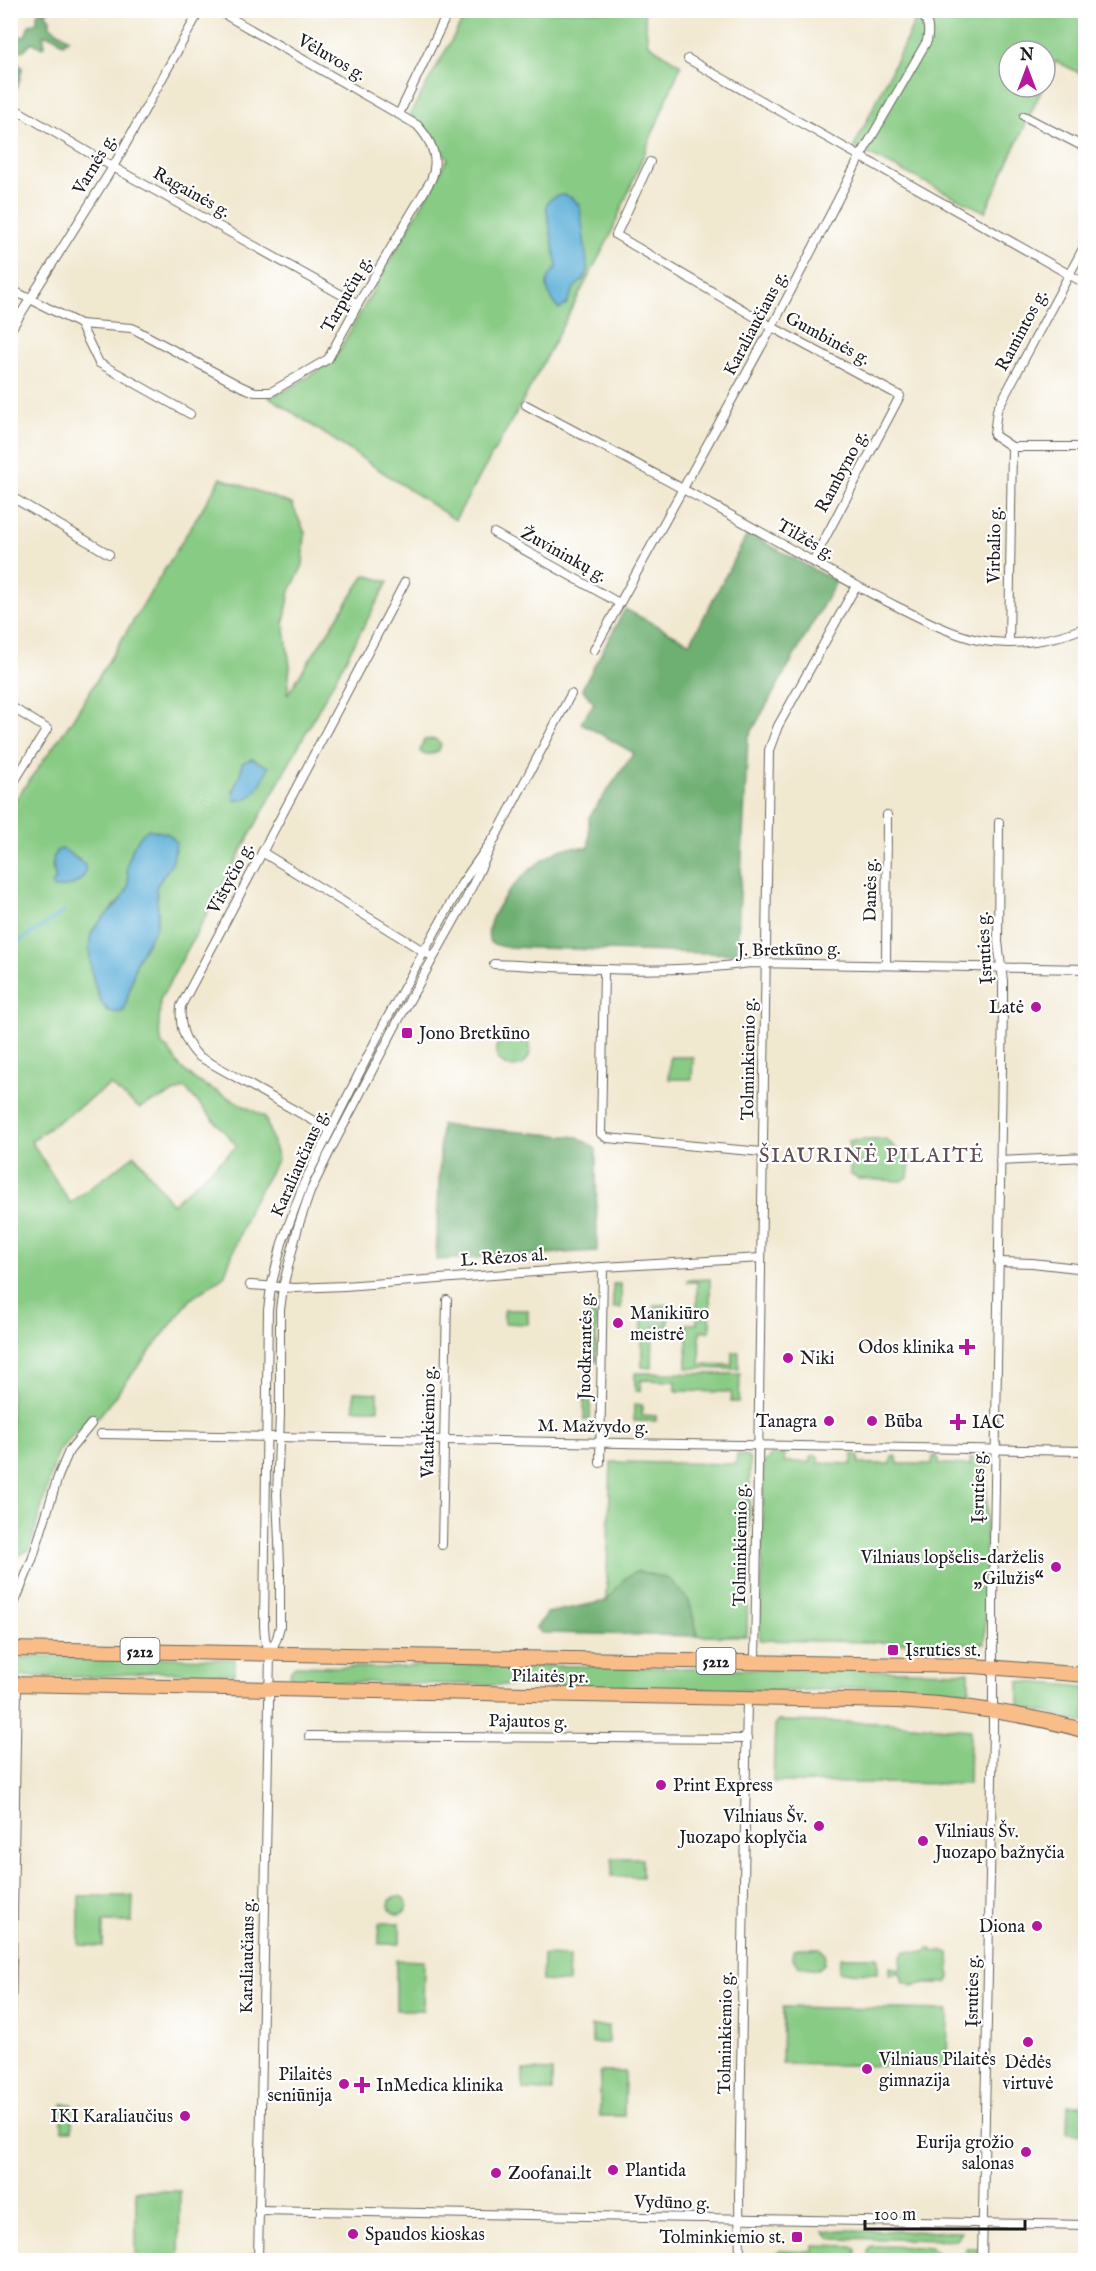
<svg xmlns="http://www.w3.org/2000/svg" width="1096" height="2271" font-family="'IM FELL English',serif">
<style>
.green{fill:#88cb84;stroke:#527450;stroke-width:1.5;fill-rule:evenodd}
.forest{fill:#6eaf72;stroke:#456647;stroke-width:1.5}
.water{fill:#5cafd8;stroke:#3c667a;stroke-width:1.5}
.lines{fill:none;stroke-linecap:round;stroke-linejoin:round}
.stream{stroke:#5cafd8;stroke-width:3}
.street-casing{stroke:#67635b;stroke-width:10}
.primary-casing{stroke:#67635b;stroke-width:16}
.street{stroke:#fff;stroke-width:8}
.primary{stroke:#f8bd89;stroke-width:14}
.poi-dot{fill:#b5179e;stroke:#fff;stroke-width:2}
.labels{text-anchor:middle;stroke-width:4.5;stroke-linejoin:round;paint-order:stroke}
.shield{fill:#fff;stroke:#606060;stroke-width:1.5}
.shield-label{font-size:16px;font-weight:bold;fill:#1c1c1c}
.street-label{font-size:18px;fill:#1c1c1c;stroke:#fff}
.poi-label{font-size:18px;fill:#1c1c1c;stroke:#fff;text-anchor:start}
.quarter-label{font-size:21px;letter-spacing:1.5px;fill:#5e4d54;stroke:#fff}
</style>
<rect width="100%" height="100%" fill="#fff"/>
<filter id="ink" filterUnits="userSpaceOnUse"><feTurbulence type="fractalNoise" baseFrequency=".0167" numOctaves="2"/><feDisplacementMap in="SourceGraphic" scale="12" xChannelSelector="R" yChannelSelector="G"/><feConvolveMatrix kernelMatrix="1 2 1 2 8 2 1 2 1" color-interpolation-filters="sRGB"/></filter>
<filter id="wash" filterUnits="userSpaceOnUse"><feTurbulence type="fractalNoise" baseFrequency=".008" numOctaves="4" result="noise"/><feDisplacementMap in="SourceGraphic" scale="24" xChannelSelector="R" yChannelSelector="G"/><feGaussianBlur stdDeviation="1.35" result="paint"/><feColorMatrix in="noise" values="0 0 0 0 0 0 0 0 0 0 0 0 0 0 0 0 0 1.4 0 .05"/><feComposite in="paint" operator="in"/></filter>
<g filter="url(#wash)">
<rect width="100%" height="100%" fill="#f1e8d0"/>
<!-- green -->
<g class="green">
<polygon points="468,11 644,11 648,44 681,65 610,236 524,399 455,520 269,397 289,389 333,361 448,158 410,114"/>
<polygon points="920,11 1085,11 1085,76 1056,61 1045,83 1045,51 1009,51 1009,87 1043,87 985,212 854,147"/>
<path d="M221,478l71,26 13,29 -2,32 -13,26 -6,32 6,43 -3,29 78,-120 23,7 -228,418 -1,27 3,18 6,4 12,18 17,14 68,36 13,42 -28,48 -26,69 -33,23 -94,120 -7,-2 -32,34 -29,99 -11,6 -7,1v-751l60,-84zM252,759l16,8 -36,25 10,-20zM63,849l18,12 -29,24 4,-6 -4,-13zM173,861l-17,26 2,26 -2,14 -19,33 -13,51h-17c-17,-25 -15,-51 -15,-80l32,-36 5,-11 -2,-14zM110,1085l29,23 46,-20 52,58 -65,58 -37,-49 -65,48 -39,-62z"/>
<polygon points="435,739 441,744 438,751 432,754 423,754 420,751 424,740"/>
<circle cx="513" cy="1050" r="17"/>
<polygon points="670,1057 693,1057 692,1079 669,1079"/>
<polygon points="886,1139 899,1152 911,1157 908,1177 902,1181 858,1179 850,1174 849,1141"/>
<polygon points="710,1279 710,1331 700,1331 700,1364 732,1365 732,1352 739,1352 739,1369 687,1368 687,1324 697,1324 697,1282 687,1282 687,1280"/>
<rect x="613" y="1284" width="8" height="24"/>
<polygon points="654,1305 668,1305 668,1326 653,1327 652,1368 642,1367 642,1318 654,1318"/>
<polygon points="504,1310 528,1310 528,1324 504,1323"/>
<polygon points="589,1315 596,1315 596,1361 594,1362 588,1359"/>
<polygon points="635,1373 740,1374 739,1402 731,1402 731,1392 676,1391 676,1381 641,1380 640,1391 635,1391"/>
<polygon points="585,1379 591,1380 590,1419 584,1419"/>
<polygon points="354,1392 378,1393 378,1409 354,1409"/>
<polygon points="634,1404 642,1405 642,1415 656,1416 656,1421 634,1421"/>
<polygon points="737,1454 748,1456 750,1462 747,1636 698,1636 689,1601 606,1601 611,1462 736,1464"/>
<path d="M784,1454v8h27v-5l3,-2 4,2 1,6 33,1v-9l3,-1 4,3v7h32l1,-7 3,-1 2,1 1,7h34l1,-7 2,-1 4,3v5l31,1v-7c9,0 13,1 17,10l-2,176 -225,-4 4,-177 8,-8z"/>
<polygon points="34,1656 235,1659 235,1674 157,1672 90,1677 11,1676 11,1660"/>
<polygon points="443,1664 969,1672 969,1692 891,1686 794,1691 304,1681 294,1680 290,1675 291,1670 295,1666 386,1668"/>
<polygon points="1019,1681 1085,1687 1085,1723 1019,1706"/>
<polygon points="778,1721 889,1723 970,1730 969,1784 773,1782 775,1725"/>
<polygon points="612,1858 642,1858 642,1877 612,1876"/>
<polygon points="79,1896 133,1896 132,1922 103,1922 103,1946 79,1945"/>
<circle cx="398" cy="1905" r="9"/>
<rect x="379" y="1923" width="21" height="21"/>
<polygon points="798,1948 820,1948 825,1954 824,1964 818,1969 798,1966 792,1957 793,1951"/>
<polygon points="928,1949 932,1949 932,1952 942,1951 949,1953 950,1978 947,1983 926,1983 911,1986 911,1984 903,1983 900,1972 890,1975 890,1967 899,1969 901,1967 900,1958 905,1951 925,1952"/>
<polygon points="543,1955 569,1956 568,1982 542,1981"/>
<polygon points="840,1957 878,1957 878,1973 839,1972"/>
<polygon points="396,1960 424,1961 423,2010 396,2010"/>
<polygon points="783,2007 948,2010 947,2067 782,2064"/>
<rect x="592" y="2026" width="16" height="17"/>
<polygon points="523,2070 552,2071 552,2091 523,2090"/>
<polygon points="600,2072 625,2072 624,2116 600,2116"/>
<polygon points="1084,2083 1085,2134 1067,2133 1068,2105 1083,2105"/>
<rect x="62" y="2104" width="10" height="26"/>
<polygon points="136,2191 180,2191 179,2260 69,2260 69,2257 136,2257"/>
<polygon points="841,2230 961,2232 956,2240 830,2238 824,2232"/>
<polygon points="813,2245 852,2246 856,2250 856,2254 849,2260 777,2260 773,2257 780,2251 813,2252"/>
<polygon points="872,2246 931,2247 945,2260 875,2260 868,2254 868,2250"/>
<polygon points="966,2248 978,2248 977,2260 965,2260"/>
</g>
<!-- forest -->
<g class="forest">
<polygon points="39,11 48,11 45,13 50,19 50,26 69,39 63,44 55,37 43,35 45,44 42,48 32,42 24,50 20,51 17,48 18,37 25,36 29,25 37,22 37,14"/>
<path d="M18,63l4,5c-2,9 -4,23 -11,28v-30z"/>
<path d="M748,533l88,49 -88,156 -11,216 -233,-7 -14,-4c-12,-31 48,-88 76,-95 7,-1 16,0 23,0v-31l45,-64 -53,-30 13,-20 -12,-14 43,-80 65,34z"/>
<polygon points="441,1125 578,1137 596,1149 597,1251 436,1260"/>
<polygon points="637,1571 669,1579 689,1601 698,1636 542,1633 536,1628 547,1613 606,1601 624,1579"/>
</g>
<!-- water -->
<g class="water">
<path d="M565,195l9,4 6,8 8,64 -5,9 -9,8 -8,17 -7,4c-13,-16 -18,-27 -2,-42l-11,-61c3,-9 10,-11 19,-11z"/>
<path d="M252,759l17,8c-9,17 -13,35 -35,33 -3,-12 8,-23 8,-37z"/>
<path d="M148,829l21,5 7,8 -3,19 -17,26 2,26 -2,14 -19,33 -13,51c-6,2 -12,3 -17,-2 -14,-12 -23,-64 -14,-79 10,-15 29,-26 35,-43 2,-6 -1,-12 -1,-18 1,-15 9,-31 21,-40z"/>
<path d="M63,849l22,16c3,18 -17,23 -32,23l-1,-3 4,-6c-3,-11 -5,-18 0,-28z"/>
</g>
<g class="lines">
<!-- stream -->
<polyline class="stream" points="10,947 64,912"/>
</g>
</g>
<g filter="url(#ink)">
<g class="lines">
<!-- street casing -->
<g class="street-casing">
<g id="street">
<polyline points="688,59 1086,284"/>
<polyline points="10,106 113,167 358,304"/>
<polyline points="399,114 449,10"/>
<polyline points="1024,116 1086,148"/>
<polyline points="650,162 616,235 772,327 900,396 813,561"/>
<polyline points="1086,243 997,410 994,435 1012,447 1086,447"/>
<polyline points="10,289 80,324 99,363 190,414"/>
<path d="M80,324l52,4 110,59 13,5h16l57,-33 30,-55 73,-124c9,-21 1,-39 -14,-55l-200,-115"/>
<polyline points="10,331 113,167 200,10"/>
<path d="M526,405c80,43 161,85 240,130 44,25 87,50 132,72 26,13 53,27 80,33 35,7 75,1 108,-13"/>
<polyline points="10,496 109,554"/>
<polyline points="494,533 619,603"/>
<polyline points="1009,643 1012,447"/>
<path d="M594,650l178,-323 88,-170 67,-116c3,-13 1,-21 -9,-31"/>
<polyline points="10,706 47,729 10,788"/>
<polyline points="262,852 428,954"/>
<path d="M494,964c85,4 171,11 256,-1l336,6"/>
<polyline points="886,965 887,815"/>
<polyline points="604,970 601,1134 607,1138 762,1152"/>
<path d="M330,1130l-132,-74c-14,-15 -19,-30 -17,-50l224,-424"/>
<polyline points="1000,1161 1086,1157"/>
<polyline points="998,1262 1032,1263 1086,1269"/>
<polyline points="250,1285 295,1288 344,1286 603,1267 761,1258"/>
<polyline points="101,1434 1086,1451"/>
<polyline points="600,1463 603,1267"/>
<polyline points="442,1545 447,1300"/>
<polyline points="10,1622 12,1609 32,1560 58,1477 69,1451 91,1424"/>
<polyline points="270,1653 277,1638 280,1626 280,1564 277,1495 280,1415 280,1310 283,1287 298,1227 310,1192 328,1155 399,1019 464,903 498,832 571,694"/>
<polyline points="755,1661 769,750 778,726 856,586"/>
<polyline points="309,1736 747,1739"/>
<polyline points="10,2083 17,1684"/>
<polyline points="258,2210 1086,2225"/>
<polyline points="258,2260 270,1653 265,1639 264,1626 268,1310 271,1287 282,1243 304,1183 384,1024 462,883 498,832"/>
<polyline points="740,2260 739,2198 747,1698"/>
<polyline points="982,2260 993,1731 993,1604 1003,1007 1003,981 998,942 999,822"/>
</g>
</g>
<!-- primary casing -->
<g class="primary-casing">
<g id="primary">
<polyline points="10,1649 974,1666 1086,1675"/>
<path d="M10,1684l888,17c65,4 126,12 188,30"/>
</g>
</g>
<!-- street -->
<use href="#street" class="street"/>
<!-- primary -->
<use href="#primary" class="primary"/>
</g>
</g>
<!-- markers -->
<g class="poi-dot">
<circle cx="1036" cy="1007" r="6"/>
<rect x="401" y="1027" width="12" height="12" rx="3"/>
<circle cx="618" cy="1323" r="6"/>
<path d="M964 1338h6v6h6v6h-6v6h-6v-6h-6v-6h6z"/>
<circle cx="788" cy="1358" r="6"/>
<circle cx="829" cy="1421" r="6"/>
<circle cx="872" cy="1421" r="6"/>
<path d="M955 1413h6v6h6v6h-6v6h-6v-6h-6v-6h6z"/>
<circle cx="1056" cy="1567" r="6"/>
<rect x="887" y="1644" width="12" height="12" rx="3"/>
<circle cx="661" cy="1785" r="6"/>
<circle cx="819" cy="1826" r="6"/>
<circle cx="923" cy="1841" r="6"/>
<circle cx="1037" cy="1926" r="6"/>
<circle cx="1028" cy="2042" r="6"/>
<circle cx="867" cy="2069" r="6"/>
<circle cx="344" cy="2084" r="6"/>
<path d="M359 2076h6v6h6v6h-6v6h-6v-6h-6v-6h6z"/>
<circle cx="185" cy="2116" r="6"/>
<circle cx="1026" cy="2152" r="6"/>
<circle cx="613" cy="2170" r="6"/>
<circle cx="496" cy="2173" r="6"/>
<circle cx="353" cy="2234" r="6"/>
<rect x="791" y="2231" width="12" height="12" rx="3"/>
</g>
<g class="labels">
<!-- shield labels -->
<g class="shield">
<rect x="120.5" y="1638" width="39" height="26" rx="4.5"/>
<rect x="696.5" y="1648" width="39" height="26" rx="4.5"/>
</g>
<g class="shield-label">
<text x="140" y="1657">5212</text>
<text x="716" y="1667">5212</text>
</g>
<!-- street labels -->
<g class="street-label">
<text transform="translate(332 57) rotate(30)" y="6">Vėluvos g.</text>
<text transform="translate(94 164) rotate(-59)" y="6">Varnės g.</text>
<text transform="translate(192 192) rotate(29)" y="6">Ragainės g.</text>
<text transform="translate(346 294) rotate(-61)" y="6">Tarpučių g.</text>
<text transform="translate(755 323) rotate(-62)" y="6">Karaliaučiaus g.</text>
<text transform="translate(1021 330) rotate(-62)" y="6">Ramintos g.</text>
<text transform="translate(828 338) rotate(28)" y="6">Gumbinės g.</text>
<text transform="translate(841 471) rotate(-62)" y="6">Rambyno g.</text>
<text transform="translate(806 539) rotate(30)" y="6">Tilžės g.</text>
<text transform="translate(994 545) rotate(-89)" y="6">Virbalio g.</text>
<text transform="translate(564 554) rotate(29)" y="6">Žuvininkų g.</text>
<text transform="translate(230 878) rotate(-62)" y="6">Vištyčio g.</text>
<text transform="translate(870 890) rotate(-89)" y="6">Danės g.</text>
<text transform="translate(984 948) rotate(-93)" y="6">Įsruties g.</text>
<text transform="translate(789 949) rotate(-1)" y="6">J. Bretkūno g.</text>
<text transform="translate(748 1059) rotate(-89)" y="6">Tolminkiemio g.</text>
<text transform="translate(299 1163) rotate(-66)" y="6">Karaliaučiaus g.</text>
<text transform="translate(504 1257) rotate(-4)" y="6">L. Rėzos al.</text>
<text transform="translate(585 1346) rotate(-89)" y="6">Juodkrantės g.</text>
<text transform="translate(428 1422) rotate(-89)" y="6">Valtarkiemio g.</text>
<text transform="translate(593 1426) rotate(1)" y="6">M. Mažvydo g.</text>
<text transform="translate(978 1487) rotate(-89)" y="6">Įsruties g.</text>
<text transform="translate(740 1545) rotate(-89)" y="6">Tolminkiemio g.</text>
<text transform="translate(550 1676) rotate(1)" y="6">Pilaitės pr.</text>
<text transform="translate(528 1721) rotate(1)" y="6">Pajautos g.</text>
<text transform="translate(247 1956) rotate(-89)" y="6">Karaliaučiaus g.</text>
<text transform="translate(972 1991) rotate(-89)" y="6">Įsruties g.</text>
<text transform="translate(725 2033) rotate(-89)" y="6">Tolminkiemio g.</text>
<text transform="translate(672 2202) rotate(1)" y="6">Vydūno g.</text>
</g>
<!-- poi labels -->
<g class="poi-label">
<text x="1024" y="1013" text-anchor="end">Latė</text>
<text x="419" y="1039">Jono Bretkūno</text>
<text x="630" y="1319">Manikiūro<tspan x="630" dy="21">meistrė</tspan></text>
<text x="954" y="1353" text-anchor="end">Odos klinika</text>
<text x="800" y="1364">Niki</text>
<text x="817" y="1427" text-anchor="end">Tanagra</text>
<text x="884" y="1427">Būba</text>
<text x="972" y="1428">IAC</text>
<text x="1044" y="1563" text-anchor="end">Vilniaus lopšelis-darželis<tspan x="1044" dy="21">„Gilužis“</tspan></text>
<text x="905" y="1656">Įsruties st.</text>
<text x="673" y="1791">Print Express</text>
<text x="807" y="1822" text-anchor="end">Vilniaus Šv.<tspan x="807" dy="21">Juozapo koplyčia</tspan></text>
<text x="935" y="1837">Vilniaus Šv.<tspan x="935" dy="21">Juozapo bažnyčia</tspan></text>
<text x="1025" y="1932" text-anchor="end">Diona</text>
<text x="879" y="2065">Vilniaus Pilaitės<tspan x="879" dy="21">gimnazija</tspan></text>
<text x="1028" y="2068" text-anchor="middle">Dėdės<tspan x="1028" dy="21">virtuvė</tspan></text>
<text x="332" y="2080" text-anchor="end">Pilaitės<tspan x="332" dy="21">seniūnija</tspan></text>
<text x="376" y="2091">InMedica klinika</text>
<text x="173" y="2122" text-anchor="end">IKI Karaliaučius</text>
<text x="1014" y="2148" text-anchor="end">Eurija grožio<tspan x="1014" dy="21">salonas</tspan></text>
<text x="625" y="2176">Plantida</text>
<text x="508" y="2179">Zoofanai.lt</text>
<text x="365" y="2240">Spaudos kioskas</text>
<text x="785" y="2243" text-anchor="end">Tolminkiemio st.</text>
</g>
<!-- quarter labels -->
<g class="quarter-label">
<text x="872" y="1162">ŠIAURINĖ PILAITĖ</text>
</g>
</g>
<!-- margin -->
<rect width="1096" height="2271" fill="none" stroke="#fff" stroke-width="36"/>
<!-- north arrow -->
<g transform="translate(1027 69)"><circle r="28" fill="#ffffff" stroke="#a4a4a4" stroke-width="1.5"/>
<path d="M0-4.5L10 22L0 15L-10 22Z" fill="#b5179e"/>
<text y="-9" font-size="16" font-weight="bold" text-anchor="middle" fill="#1c1c1c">N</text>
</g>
<!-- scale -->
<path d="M865 2220v9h160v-9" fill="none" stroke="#1c1c1c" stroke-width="3"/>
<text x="874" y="2220" font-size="18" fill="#1c1c1c" stroke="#ffffff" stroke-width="4.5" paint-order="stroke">100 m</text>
</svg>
